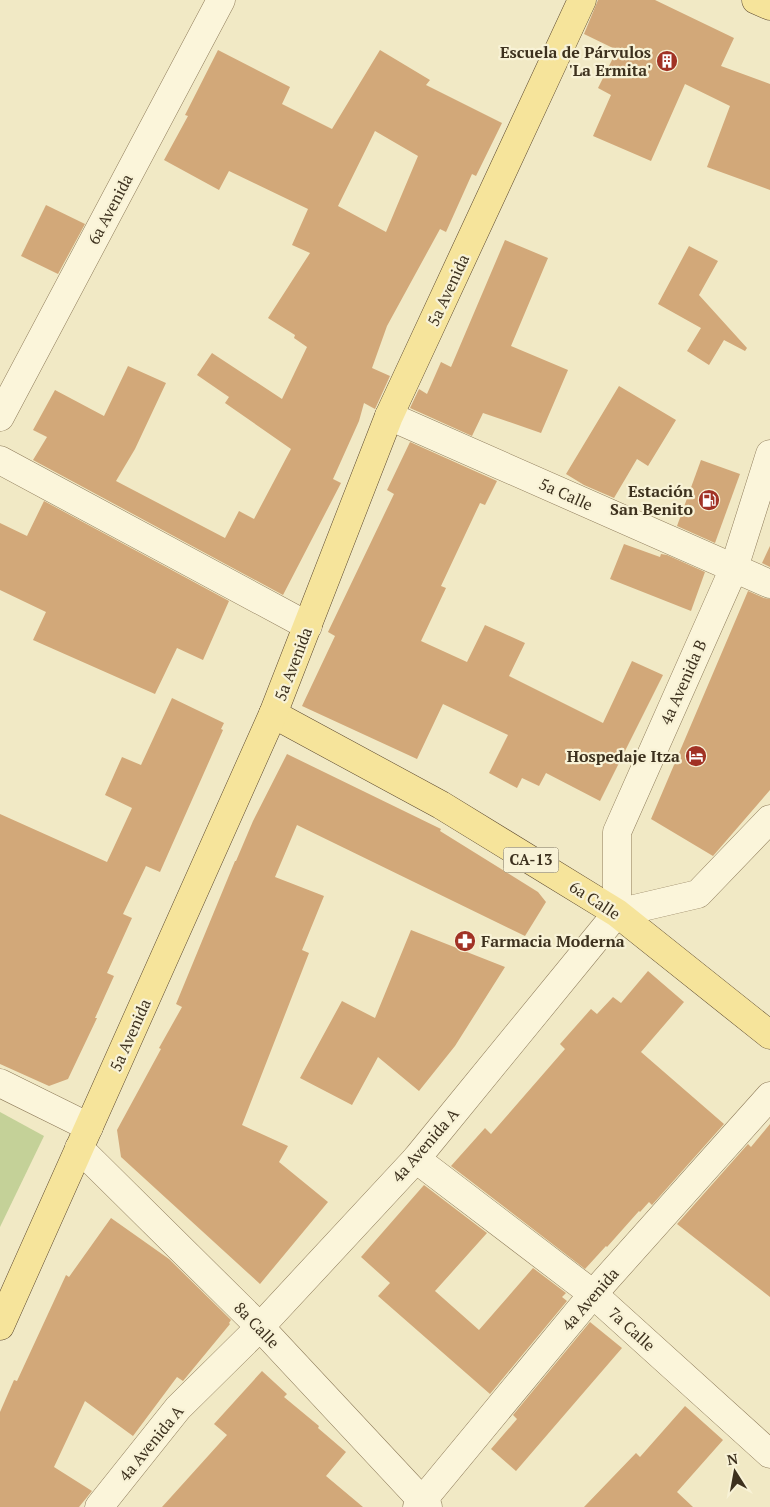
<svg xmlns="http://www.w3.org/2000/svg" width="770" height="1507" font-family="'PT Serif',serif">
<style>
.green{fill:#c4d198}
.building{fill:#d2a879;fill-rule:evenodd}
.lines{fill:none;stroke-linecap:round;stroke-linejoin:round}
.minor-casing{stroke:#8e7b5a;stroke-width:29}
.major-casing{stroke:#5c482e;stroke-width:29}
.minor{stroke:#fbf5da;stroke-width:28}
.major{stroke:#f6e49b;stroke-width:28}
.labels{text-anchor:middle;stroke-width:4.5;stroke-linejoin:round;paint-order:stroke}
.shield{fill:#f8f2d6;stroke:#756b55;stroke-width:1}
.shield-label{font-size:15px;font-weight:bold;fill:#3d311e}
.poi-label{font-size:16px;font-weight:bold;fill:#3d311e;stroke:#f8f2d6;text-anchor:end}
.street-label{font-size:16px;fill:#3d311e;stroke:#f8f2d6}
</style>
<rect width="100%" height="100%" fill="#f1e9c5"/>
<!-- green -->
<polygon class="green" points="0,1112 44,1136 0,1227"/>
<!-- building -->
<g class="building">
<polygon points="598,0 655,0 734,38 721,66 770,84 770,190 707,167 730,106 685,84 651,161 593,136 611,95 598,88 617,50 584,34"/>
<path d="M218,50l72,37 -8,17 50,25 48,-79 50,30 -4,5 76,38 -26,53 -4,-2 -26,58 -6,-3 -53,97 -15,42 18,8 -15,33 -11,-6 -5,18 -26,58 8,4 -58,112 -250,-135 14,-23 -14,-7 22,-40 49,26 24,-50 38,17 -31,66 -19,32 109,57 14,-27 15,8 37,-70 -66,-46 4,-6 -32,-22 15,-22 70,46 25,-52 -13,-9 1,-3 -27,-17 42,-65 -18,-8 16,-36 -79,-38 -10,19 -55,-30 24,-44 -3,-1zM375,131l43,25 -32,76 -48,-26z"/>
<polygon points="46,205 85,224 58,274 21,256"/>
<polygon points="505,240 548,258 511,346 568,370 541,433 483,413 472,436 410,408 419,389 427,394 441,362 451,367"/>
<polygon points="689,246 718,261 699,295 747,348 745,351 724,340 709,365 687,351 701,328 658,304"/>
<polygon points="619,386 676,420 648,466 637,459 614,498 584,485 566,474"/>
<polygon points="410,442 497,481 485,505 480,503 441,586 446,588 421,641 467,662 485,625 525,643 509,676 603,723 632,661 663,675 600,801 546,773 539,786 522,778 517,788 489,773 508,735 443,704 417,759 302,706 335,636 328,632 394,494 387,490"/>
<polygon points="701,460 740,474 715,543 677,526"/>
<polygon points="44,501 229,601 203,660 177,648 155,694 33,640 46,612 0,590 0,523 27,536"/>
<polygon points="624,544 660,557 661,554 667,555 705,572 691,611 610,579"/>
<polygon points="770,546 770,567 762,563"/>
<polygon points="748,591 764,598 770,599 770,790 713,856 651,819"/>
<polygon points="172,698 224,723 221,729 223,730 160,872 146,866 123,914 132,918 107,973 114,976 95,1018 97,1018 68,1079 49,1086 0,1064 0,814 107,862 132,808 105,795 122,757 141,765"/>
<polygon points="287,754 441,829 440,831 538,892 546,902 525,936 297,825 275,877 324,896 302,950 309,953 242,1125 288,1146 279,1162 328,1202 260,1284 121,1157 117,1130 161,1049 159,1048 182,1007 176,1004 235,861 236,861 253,821"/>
<polygon points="411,930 505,967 455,1046 419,1091 378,1057 352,1105 300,1078 342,1001 375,1018"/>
<polygon points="648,971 684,1002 641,1052 724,1124 652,1205 649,1202 640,1212 639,1211 607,1247 606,1246 585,1269 451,1166 485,1128 491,1134 565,1049 560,1044 591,1009 597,1014 613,997 621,1003"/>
<polygon points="770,1124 770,1297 677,1224 748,1144 751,1147"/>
<polygon points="424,1185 487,1233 435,1291 479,1330 533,1268 566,1293 562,1297 567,1301 490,1394 378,1296 390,1283 361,1257"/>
<polygon points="111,1218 169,1259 231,1320 229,1323 230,1324 183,1381 177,1377 133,1436 85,1401 54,1467 92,1491 79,1507 0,1507 0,1412 14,1380 17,1381 66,1275 69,1277"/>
<polygon points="590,1322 622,1348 516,1471 491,1449 517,1419 513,1415"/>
<polygon points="262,1371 287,1394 284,1397 319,1426 318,1428 346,1452 326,1476 363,1507 162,1507 227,1435 214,1424"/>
<polygon points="685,1406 723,1440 677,1492 693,1507 584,1507 636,1453 640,1457"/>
</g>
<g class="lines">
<!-- minor casing -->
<g class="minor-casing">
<g id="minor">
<polyline points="389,416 770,584"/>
<polyline points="0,417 221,0"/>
<polyline points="0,460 308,626"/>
<polyline points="617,913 617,832 734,568 770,454"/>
<polyline points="0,1083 89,1127"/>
<polyline points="79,1148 260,1327 428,1507"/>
<polyline points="416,1159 593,1294 770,1454"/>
<polyline points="99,1507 178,1408 260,1327 416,1159 617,913 698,894 770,819"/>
<polyline points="417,1507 593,1294 770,1096"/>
</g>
</g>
<!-- major casing -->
<g class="major-casing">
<g id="major">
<polyline points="756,0 770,6"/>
<polyline points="273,714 441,805 617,913 770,1035"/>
<polyline points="0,1326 273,714 389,416 582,0"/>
</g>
</g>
<!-- minor -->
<use href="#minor" class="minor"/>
<!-- major -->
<use href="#major" class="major"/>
</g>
<!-- icons -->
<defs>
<g id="building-disc" transform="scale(1.125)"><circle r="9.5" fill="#a13225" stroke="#f8f2d6"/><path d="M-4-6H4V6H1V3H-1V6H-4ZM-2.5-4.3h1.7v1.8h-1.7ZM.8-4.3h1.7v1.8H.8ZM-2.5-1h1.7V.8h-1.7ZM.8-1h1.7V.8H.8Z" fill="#fff"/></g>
<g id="fuel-disc" transform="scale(1.125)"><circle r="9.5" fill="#a13225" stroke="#f8f2d6"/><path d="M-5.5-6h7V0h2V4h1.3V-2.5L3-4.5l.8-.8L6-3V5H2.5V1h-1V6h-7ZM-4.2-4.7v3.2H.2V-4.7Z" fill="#fff"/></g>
<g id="hotel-disc" transform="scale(1.125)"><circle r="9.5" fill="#a13225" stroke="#f8f2d6"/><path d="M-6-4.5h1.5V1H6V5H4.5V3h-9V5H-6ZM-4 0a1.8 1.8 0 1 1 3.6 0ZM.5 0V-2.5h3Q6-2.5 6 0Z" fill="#fff"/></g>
<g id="pharmacy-disc" transform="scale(1.125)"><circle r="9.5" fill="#a13225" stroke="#f8f2d6"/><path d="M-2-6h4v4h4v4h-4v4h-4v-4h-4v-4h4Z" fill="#fff"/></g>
</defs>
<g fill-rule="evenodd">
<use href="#building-disc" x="667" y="61"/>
<use href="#fuel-disc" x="709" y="500"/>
<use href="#hotel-disc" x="696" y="756"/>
<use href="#pharmacy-disc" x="465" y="941"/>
</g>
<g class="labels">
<!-- shield labels -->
<rect class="shield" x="503.5" y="847.5" width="55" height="25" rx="4"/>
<g class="shield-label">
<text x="531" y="865">CA-13</text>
</g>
<!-- poi labels -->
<g class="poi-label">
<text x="651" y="58">Escuela de Párvulos<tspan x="651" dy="18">'La Ermita'</tspan></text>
<text x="693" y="497">Estación<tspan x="693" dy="18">San Benito</tspan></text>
<text x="680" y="762">Hospedaje Itza</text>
<text x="481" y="947" text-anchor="start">Farmacia Moderna</text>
</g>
<!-- street labels -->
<g class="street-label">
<text transform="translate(110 209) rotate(-62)" y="6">6a Avenida</text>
<text transform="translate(448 290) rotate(-65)" y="6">5a Avenida</text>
<text transform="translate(566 494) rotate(24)" y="6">5a Calle</text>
<text transform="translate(293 664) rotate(-69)" y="6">5a Avenida</text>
<text transform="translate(683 682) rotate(-66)" y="6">4a Avenida B</text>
<text transform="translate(595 900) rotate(33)" y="6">6a Calle</text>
<text transform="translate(130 1035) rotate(-66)" y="6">5a Avenida</text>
<text transform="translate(425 1145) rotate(-49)" y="6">4a Avenida A</text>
<text transform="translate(590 1299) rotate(-49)" y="6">4a Avenida</text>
<text transform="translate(257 1325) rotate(46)" y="6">8a Calle</text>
<text transform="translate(632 1329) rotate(42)" y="6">7a Calle</text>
<text transform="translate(151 1443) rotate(-51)" y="6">4a Avenida A</text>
</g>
</g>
<!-- north arrow -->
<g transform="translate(735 1472) rotate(349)" stroke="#f8f2d6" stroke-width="4" paint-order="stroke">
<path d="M0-4L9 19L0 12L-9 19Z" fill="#3d311e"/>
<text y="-8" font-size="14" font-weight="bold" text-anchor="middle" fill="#3d311e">N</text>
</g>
</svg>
